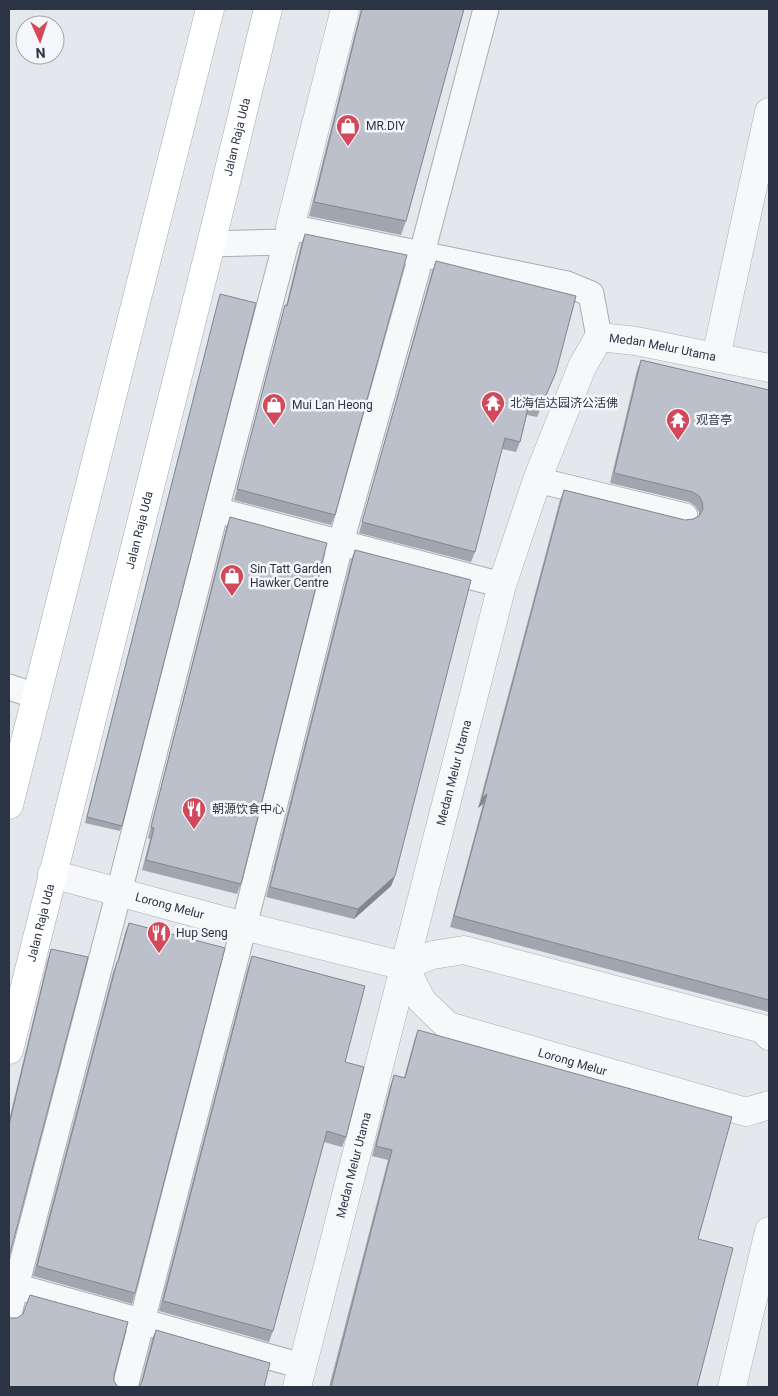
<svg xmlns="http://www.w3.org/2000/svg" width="778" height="1396" font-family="Roboto,'Noto Sans SC',sans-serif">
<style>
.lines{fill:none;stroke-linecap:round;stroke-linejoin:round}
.lane-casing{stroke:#a9aeb7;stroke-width:27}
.street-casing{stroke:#a9aeb7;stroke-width:29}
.primary-casing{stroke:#a3abb8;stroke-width:29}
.lane{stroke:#f7f8fa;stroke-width:25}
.street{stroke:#f7f8fa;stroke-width:28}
.primary{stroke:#fff;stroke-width:28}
.wall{fill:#a1a5ae}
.shaded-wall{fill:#83868d}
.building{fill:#bbc0ca;stroke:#83868d}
.labels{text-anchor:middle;stroke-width:5;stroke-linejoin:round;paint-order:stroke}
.poi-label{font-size:12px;fill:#2b3445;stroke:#f4f6f9;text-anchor:start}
.street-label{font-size:12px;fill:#2b3445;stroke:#f4f6f9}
</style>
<rect width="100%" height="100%" fill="#e4e7ec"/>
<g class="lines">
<!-- lane casing -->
<g class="lane-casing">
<g id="lane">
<polyline points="211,244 286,242"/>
<polyline points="537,480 685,516"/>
<polyline points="216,510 502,585"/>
<polyline points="9,687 36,696"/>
<polyline points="15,1286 302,1366"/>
<polyline points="9,1313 119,892 216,510 290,227 567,284 591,294 599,337"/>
<polyline points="125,1387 244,926 341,542 422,253 486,9"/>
</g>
</g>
<!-- street casing -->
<g class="street-casing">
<g id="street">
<polyline points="290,227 345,9"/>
<polyline points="716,357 769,112"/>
<path id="s1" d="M52,874l192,52 160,40 29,-11 31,-5 299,79 6,7"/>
<path id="s2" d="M404,966l18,35 26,25 298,86 23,-7"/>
<path id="s3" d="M297,1387l205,-802 35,-105 45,-113 17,-30 37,4 133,27"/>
<polyline points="732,1387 769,1231"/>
</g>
</g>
<!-- primary casing -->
<g class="primary-casing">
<g id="primary">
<polyline points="9,805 210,9"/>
<path id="s4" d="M9,1050l202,-806 57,-235"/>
</g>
</g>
<!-- lane -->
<use href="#lane" class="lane"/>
<!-- street -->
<use href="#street" class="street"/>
<!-- primary -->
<use href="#primary" class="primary"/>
</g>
<!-- wall -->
<g class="wall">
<polygon points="361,9 464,9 406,221 401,235 309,216"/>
<polygon points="305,234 335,515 331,525 234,500 282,316 286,306 301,244"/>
<polygon points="436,261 556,372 537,417 527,415 520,442 516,452 502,449 475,552 471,562 359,533 432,271"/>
<polygon points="220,294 122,826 120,831 85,823"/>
<polygon points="641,360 769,390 769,1012 450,927 483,804 478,808 560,500 564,490 685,520 693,519 699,516 699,512 695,506 689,502 610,483 637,370"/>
<polygon points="230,517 241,884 237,894 142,870 150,839 148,838 226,528"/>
<polygon points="355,550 395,876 391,886 354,919 266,897 351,560"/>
<polygon points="129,923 135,1293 132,1304 33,1276 113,972 117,962 125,933"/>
<polygon points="51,949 9,1257 9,1120 48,958"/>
<polygon points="252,956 345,1062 346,1137 342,1147 324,1142 273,1331 269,1342 159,1311 248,967"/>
<polygon points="418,1030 698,1239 697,1387 329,1387 388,1160 372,1156 390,1086 394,1075 404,1078 414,1041"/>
<polygon points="156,1330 270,1363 140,1385 152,1339"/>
</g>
<!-- shaded-wall -->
<g class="shaded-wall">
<polygon points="487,794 483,804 478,808 482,798"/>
<polygon points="395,876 391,886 354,919 358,909"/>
</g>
<!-- building -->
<g class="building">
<polygon points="362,9 464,9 406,221 314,202"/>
<polygon points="305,234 407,255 335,515 237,489 285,305 287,306"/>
<polygon points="436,261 576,296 556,372 541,407 529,404 520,442 505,438 475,552 362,522"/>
<polygon points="220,294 256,303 122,826 87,817"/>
<polygon points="641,360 769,390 769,1000 454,916 487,794 482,798 564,490 685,520 693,519 699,516 703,509 702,501 699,496 693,492 614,473"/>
<polygon points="230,517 327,543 241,884 146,860 154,828 151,827"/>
<polygon points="355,550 471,580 395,876 358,909 270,887"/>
<polygon points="129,923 225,948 135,1293 37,1266 117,962 118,962"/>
<polygon points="51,949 88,957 9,1257 9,1125"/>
<polygon points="252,956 365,986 345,1062 364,1067 346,1137 327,1131 273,1331 163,1301"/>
<polygon points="418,1030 732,1117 698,1239 733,1248 697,1387 331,1387 392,1150 376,1146 394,1075 405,1078"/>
<polygon points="30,1295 128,1322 114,1375 114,1381 118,1387 9,1387 9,1318 17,1318 23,1314"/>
<polygon points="156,1330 270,1363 264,1387 139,1387 142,1382"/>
</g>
<!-- icons -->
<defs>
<g id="shop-pin" transform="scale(1.25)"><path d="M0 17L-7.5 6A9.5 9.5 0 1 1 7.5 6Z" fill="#d1495b" stroke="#f4f6f9"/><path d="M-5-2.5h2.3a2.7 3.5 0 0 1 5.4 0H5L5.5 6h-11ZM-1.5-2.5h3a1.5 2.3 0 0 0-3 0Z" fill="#fff"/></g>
<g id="temple-pin" transform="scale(1.25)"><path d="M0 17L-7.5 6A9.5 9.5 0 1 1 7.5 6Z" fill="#d1495b" stroke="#f4f6f9"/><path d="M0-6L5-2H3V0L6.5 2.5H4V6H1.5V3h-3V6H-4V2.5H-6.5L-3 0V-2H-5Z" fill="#fff"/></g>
<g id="restaurant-pin" transform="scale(1.25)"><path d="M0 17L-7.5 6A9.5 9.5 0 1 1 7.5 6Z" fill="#d1495b" stroke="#f4f6f9"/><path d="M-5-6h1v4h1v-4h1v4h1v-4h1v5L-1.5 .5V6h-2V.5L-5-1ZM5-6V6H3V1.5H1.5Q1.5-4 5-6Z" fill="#fff"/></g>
</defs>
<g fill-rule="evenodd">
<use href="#shop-pin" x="348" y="126"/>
<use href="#temple-pin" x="493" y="403"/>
<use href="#shop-pin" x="274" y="405"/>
<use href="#temple-pin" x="678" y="420"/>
<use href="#shop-pin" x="232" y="576"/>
<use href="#restaurant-pin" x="194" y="809"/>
<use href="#restaurant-pin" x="159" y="933"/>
</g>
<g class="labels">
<!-- poi labels -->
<g class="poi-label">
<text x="366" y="130">MR.DIY</text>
<text x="510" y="407">北海信达园济公活佛</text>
<text x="292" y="409">Mui Lan Heong</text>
<text x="696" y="424">观音亭</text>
<text x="250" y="573">Sin Tatt Garden<tspan x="250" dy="14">Hawker Centre</tspan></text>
<text x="212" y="813">朝源饮食中心</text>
<text x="176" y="937">Hup Seng</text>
</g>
<!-- street labels -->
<g class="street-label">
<text dy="4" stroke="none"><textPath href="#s4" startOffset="941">Jalan Raja Uda</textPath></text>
<text dy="4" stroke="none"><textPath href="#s3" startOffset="1159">Medan Melur Utama</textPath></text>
<text dy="4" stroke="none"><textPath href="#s4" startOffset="536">Jalan Raja Uda</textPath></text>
<text dy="4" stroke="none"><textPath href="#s3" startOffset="634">Medan Melur Utama</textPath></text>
<text dy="4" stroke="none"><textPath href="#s1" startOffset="122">Lorong Melur</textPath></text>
<text dy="4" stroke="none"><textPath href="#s4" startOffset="131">Jalan Raja Uda</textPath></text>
<text dy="4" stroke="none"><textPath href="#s2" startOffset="205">Lorong Melur</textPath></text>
<text dy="4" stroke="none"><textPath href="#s3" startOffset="229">Medan Melur Utama</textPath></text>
</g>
</g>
<!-- border -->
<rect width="778" height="1396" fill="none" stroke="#2b3445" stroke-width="20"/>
<!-- north arrow -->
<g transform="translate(40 40) rotate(177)"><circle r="24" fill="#f4f6f9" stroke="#a4a8b1"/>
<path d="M0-4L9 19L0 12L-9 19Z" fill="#d1495b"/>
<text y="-8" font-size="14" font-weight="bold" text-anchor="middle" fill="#2b3445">N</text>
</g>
</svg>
